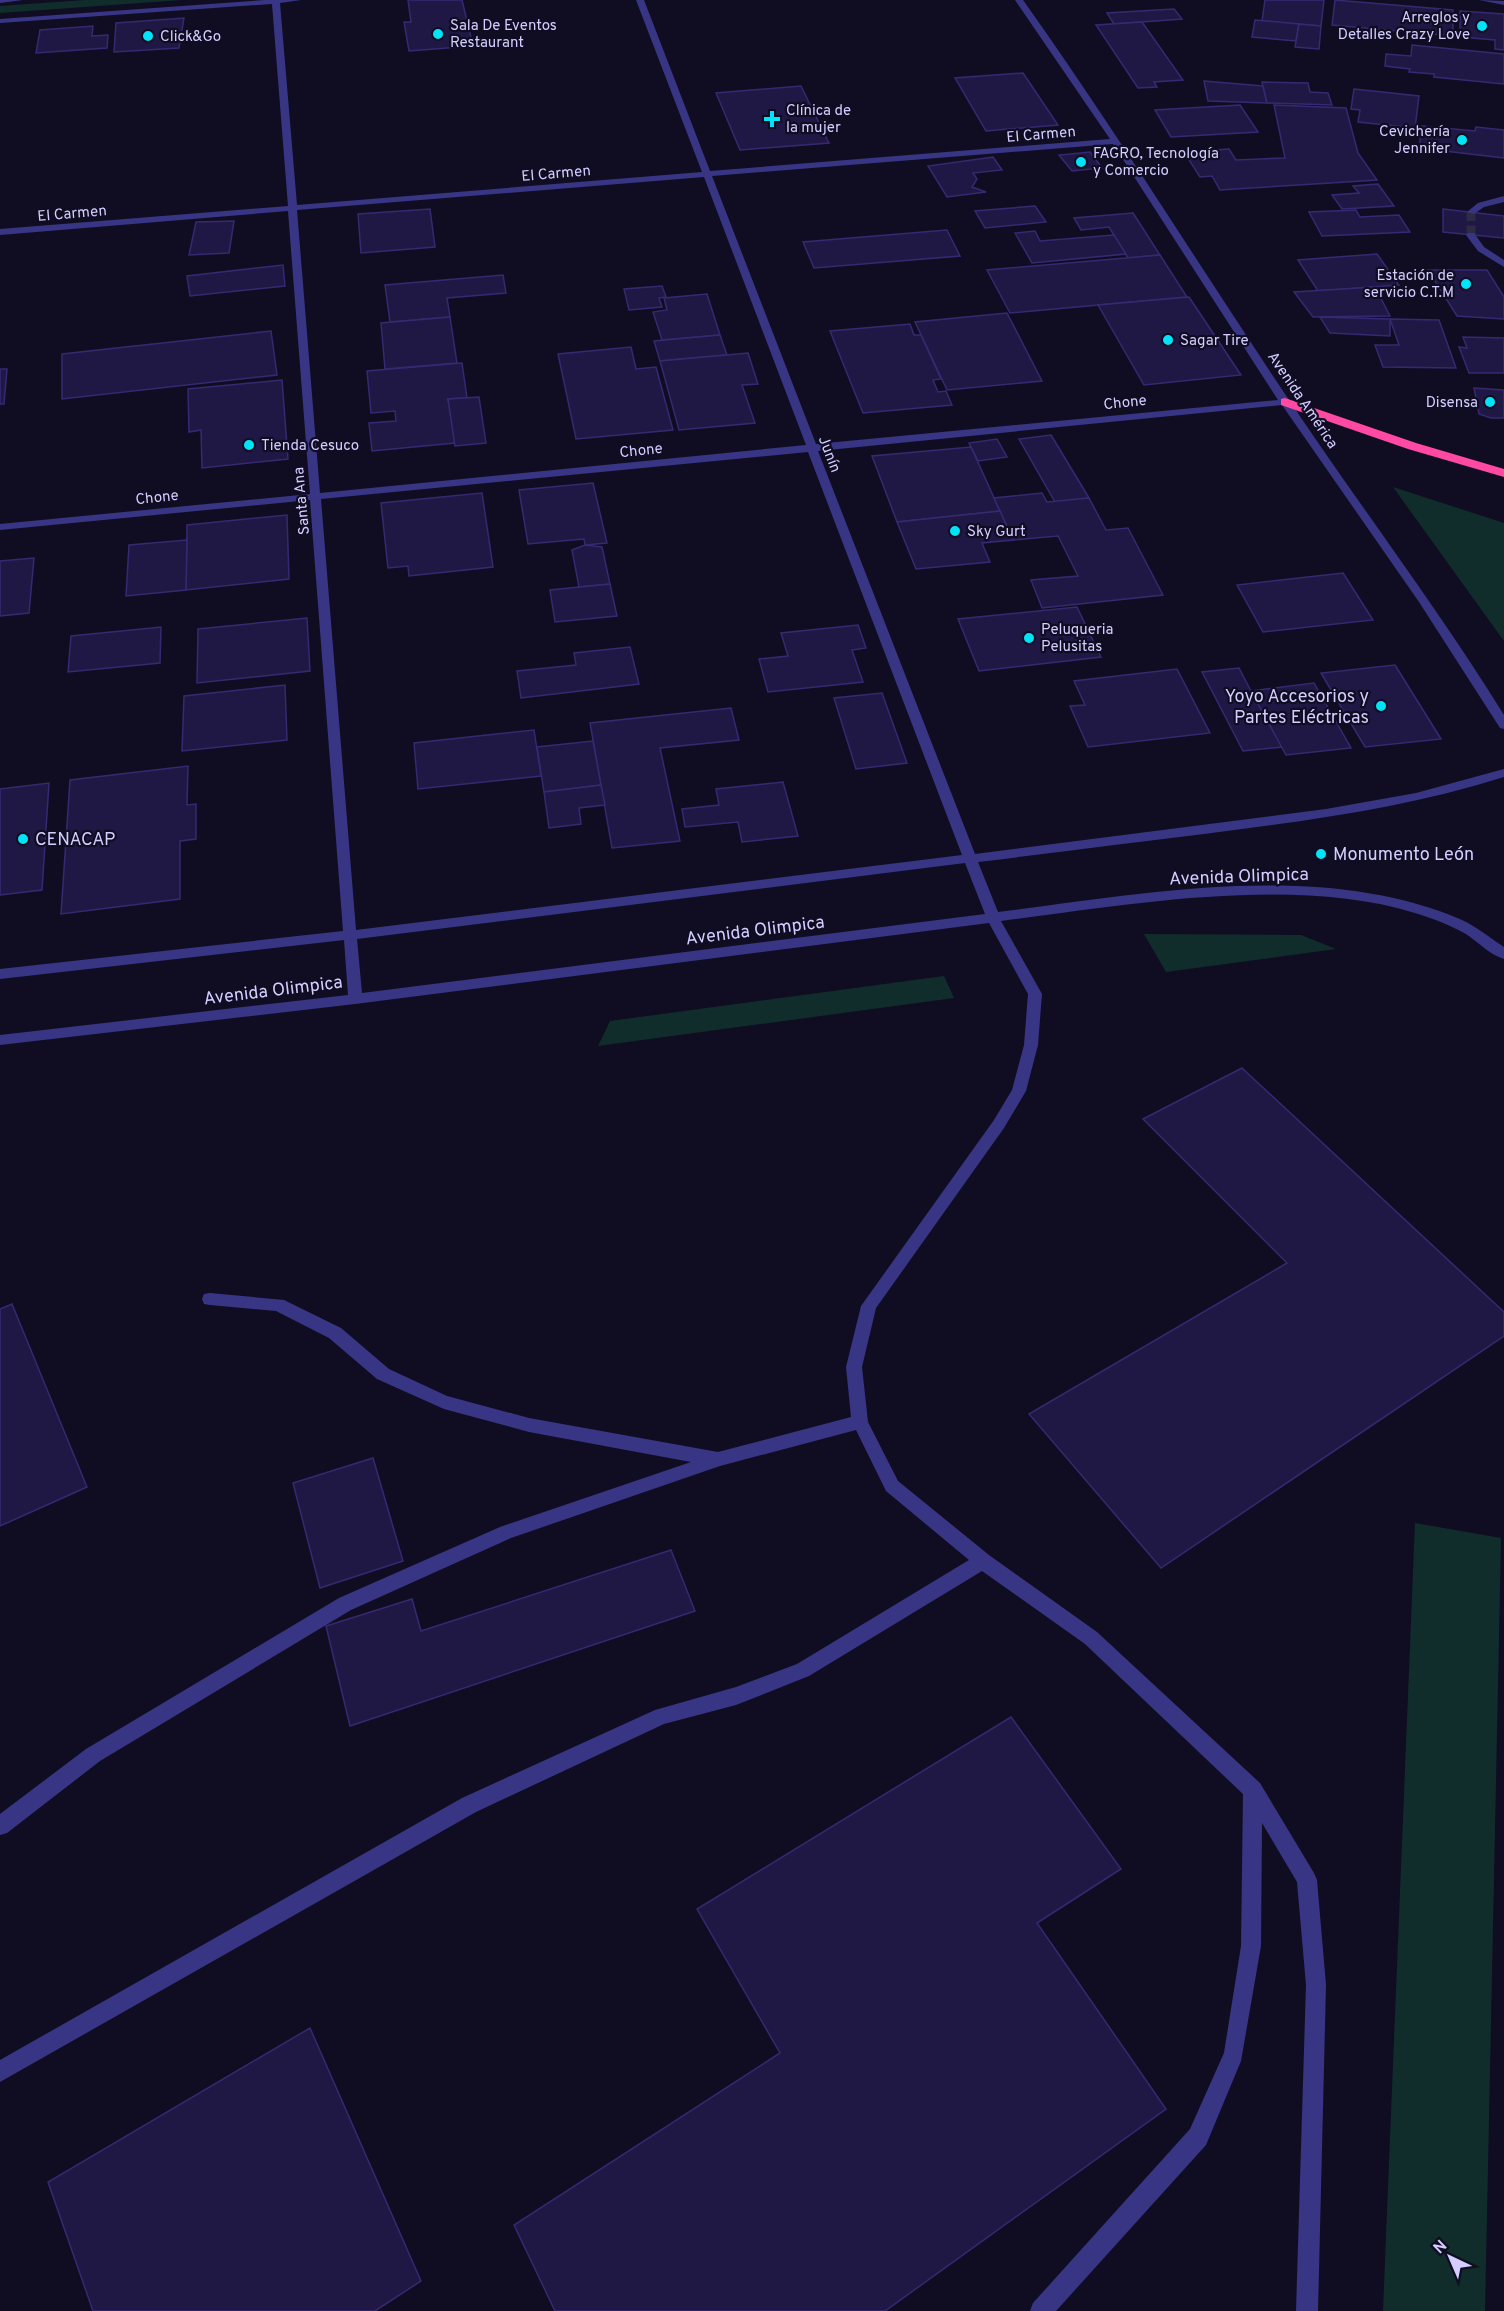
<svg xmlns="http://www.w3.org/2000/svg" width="1504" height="2311" font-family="Overpass,sans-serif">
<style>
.green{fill:#102d2b}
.building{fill:#201844;stroke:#362971;stroke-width:1.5}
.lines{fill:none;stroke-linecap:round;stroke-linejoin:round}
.minor-tunnel{stroke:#2d2a44;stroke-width:9;stroke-dasharray:9 4.5;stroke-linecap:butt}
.minor{fill:#383684;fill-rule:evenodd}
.highway{fill:#ff49a3;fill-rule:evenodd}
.poi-dot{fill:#00e4f9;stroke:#100d23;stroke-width:2}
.labels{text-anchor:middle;stroke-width:4.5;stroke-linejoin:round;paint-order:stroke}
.far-poi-label{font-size:15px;fill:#d3ceff;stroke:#100d23;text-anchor:start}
.far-street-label{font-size:15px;fill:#d3ceff;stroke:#100d23}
.poi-label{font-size:18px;fill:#d3ceff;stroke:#100d23;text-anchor:start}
.street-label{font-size:18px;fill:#d3ceff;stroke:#100d23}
</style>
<rect width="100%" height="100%" fill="#100d23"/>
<!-- green -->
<g class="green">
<polygon points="85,0 182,0 0,13 0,6"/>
<polygon points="1393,487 1504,523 1504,641"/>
<polygon points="1144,934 1301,935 1336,949 1166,972"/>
<polygon points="944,976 954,998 598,1046 610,1021"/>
<polygon points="1415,1523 1501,1538 1485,2311 1383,2311"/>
</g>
<!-- building -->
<g class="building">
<polygon points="408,0 462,0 473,46 409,51 404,22 411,22"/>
<polygon points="1265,0 1324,0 1321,26 1262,21"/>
<polygon points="1335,0 1453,10 1453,36 1332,25"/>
<polygon points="1174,9 1182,19 1114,24 1107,13"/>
<polygon points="1460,11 1504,14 1504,50 1495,49 1495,40 1460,37"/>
<polygon points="184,18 179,48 114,52 116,23"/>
<polygon points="1255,20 1299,24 1296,41 1252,37"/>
<polygon points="1142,22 1183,80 1154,82 1157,87 1138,88 1096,25"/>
<polygon points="1299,24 1321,26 1319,49 1295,47"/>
<polygon points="93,26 92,36 108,35 107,48 36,53 40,30"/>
<polygon points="1412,45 1504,54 1504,84 1434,77 1434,74 1409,72 1410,69 1385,66 1386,54 1411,56"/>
<polygon points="1023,73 1058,125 986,131 955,78"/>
<polygon points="1204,81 1263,86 1267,103 1208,101"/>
<polygon points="1262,82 1308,83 1310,92 1328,93 1332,105 1267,103"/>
<polygon points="801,86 829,143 740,150 716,93"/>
<polygon points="1354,89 1419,96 1415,128 1358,122 1360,110 1351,109"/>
<polygon points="1240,105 1258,132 1171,137 1155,110"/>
<polygon points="1274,105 1346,108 1358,153 1377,180 1220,190 1212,176 1200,177 1184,152 1229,149 1236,160 1285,158"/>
<polygon points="1422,126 1475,131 1476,127 1504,130 1504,158 1419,148"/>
<polygon points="1090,152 1102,168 1072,171 1059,155"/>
<polygon points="993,157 1002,170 973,173 977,179 972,187 986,192 947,197 928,166"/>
<polygon points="1378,184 1394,206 1342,209 1332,195 1359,193 1353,186"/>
<polygon points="1035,206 1046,222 985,228 975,211"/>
<polygon points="430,209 435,247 361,253 358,214"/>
<polygon points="1443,209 1504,216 1504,238 1443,232"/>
<polygon points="1356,210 1360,217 1399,215 1410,232 1322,236 1309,212"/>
<polygon points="1133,213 1160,255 1128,258 1109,227 1081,230 1074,218"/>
<polygon points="234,221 229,253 189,255 196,222"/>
<polygon points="947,230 960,256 814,268 803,242"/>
<polygon points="1035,231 1040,241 1114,235 1126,254 1032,263 1015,233"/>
<polygon points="1377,254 1399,285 1318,291 1298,260"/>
<polygon points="1160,255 1187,297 1010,313 987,270"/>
<polygon points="283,265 285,286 190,296 187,276"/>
<polygon points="1428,270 1487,270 1504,297 1504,319 1457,316"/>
<polygon points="503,275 506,293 447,298 450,317 390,322 385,285"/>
<polygon points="662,286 666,297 659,298 662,307 629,310 624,289"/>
<polygon points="1375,287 1390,316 1313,317 1294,292"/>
<polygon points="707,294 720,335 662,340 653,312 667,310 664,298"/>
<polygon points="1189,297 1241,375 1144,385 1098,305"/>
<polygon points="1007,313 1042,381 947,390 915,322"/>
<polygon points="450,317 457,363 385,369 381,323"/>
<polygon points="1320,317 1390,319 1390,336 1330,333"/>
<polygon points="1390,319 1439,320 1456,368 1383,367 1375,345 1399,345"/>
<polygon points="910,324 914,335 921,335 941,379 933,380 938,392 946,391 952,405 863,413 830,331"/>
<polygon points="271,331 277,375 62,399 62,354"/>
<polygon points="720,335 727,355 660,361 654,341"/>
<polygon points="1463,337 1504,338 1504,373 1469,373 1459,347 1467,348"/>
<polygon points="631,347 636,369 656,367 673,430 576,439 558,354"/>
<polygon points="748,353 758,384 742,385 755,423 679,430 660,361"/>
<polygon points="462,363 467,398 448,399 455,443 372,451 369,423 396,421 395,411 371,413 367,371"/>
<polygon points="0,369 7,369 4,404 0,404"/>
<polygon points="282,380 288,459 202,468 201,430 189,432 188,389"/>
<polygon points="1474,388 1504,390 1504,418 1491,418 1479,414"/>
<polygon points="479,397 486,443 455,446 448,399"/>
<polygon points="1051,435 1089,498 1055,502 1019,439"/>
<polygon points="997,439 1007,457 978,461 969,443"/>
<polygon points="971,447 1000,511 897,522 872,456"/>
<polygon points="593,483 607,543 585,545 584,539 528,544 519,490"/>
<polygon points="482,493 493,567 409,576 408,566 388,568 381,503"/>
<polygon points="1042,493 1047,502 1089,498 1106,530 1128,528 1163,595 1042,608 1031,580 1078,576 1058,536 1013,540 994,498"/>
<polygon points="1000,511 1013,540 982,543 990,562 916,569 897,522"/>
<polygon points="287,515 289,579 186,590 187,525"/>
<polygon points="187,540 186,590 126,596 129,545"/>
<polygon points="585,545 602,547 610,584 579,587 572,550"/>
<polygon points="34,558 29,613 0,616 0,561"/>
<polygon points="1343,573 1373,620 1263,632 1237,585"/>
<polygon points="610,584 617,616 555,622 550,590"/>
<polygon points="1077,607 1101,657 979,671 958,619"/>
<polygon points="307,618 310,671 197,683 198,629"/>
<polygon points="858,625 866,648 852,650 863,682 768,692 759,659 788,656 781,633"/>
<polygon points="161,627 160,663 68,672 71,636"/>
<polygon points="630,647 639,684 521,698 517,671 576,665 574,653"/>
<polygon points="1395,665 1441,739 1365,747 1321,673"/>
<polygon points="1239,668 1251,691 1283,747 1243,751 1202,672"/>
<polygon points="1177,669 1210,733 1088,747 1070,706 1085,705 1074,681"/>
<polygon points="1314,683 1351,748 1286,755 1251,691"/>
<polygon points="285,685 287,740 182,751 184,696"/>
<polygon points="882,693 907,763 856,769 834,698"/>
<polygon points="731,708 739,740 660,748 680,841 612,848 590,723"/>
<polygon points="534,730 541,776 418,789 414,743"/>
<polygon points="593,741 601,785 544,792 537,747"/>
<polygon points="188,766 187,805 196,804 196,839 180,841 180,899 61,914 70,780"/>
<polygon points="783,782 798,836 742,842 738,822 685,827 682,809 719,805 716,789"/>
<polygon points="49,783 42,890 0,895 0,789"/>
<polygon points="601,785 605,805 579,808 581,824 549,828 544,792"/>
<polygon points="1242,1068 1504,1312 1504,1336 1161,1568 1029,1414 1287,1263 1143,1119"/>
<polygon points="12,1304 87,1487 0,1526 0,1309"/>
<polygon points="373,1458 403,1561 320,1588 293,1483"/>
<polygon points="671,1550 695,1611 350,1726 326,1626 412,1599 421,1631"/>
<polygon points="1011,1717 1121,1869 1037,1923 1166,2109 885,2311 555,2311 514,2225 780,2053 697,1909"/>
<polygon points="310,2028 421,2281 375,2311 93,2311 48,2182"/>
</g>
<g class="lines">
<!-- minor-tunnel -->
<polyline class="minor-tunnel" points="1471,212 1471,235"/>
<!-- minor -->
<g class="minor">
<polygon points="0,0 23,0 0,3"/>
<path d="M265,0h36l-21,3 17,202 405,-33 -66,-172h8l66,171 400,-32 -95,-139h8c93,131 177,267 266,400 71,106 148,207 215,315v14l-4,-1 -81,-126 -137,-197 -464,46 157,403 351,-45 90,-16 88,-24v8c-97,31 -199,44 -300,57 -75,9 -151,19 -226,28l20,50c147,-18 322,-53 464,8 15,7 28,18 42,27v12c-14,-4 -26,-17 -38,-25 -16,-9 -34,-16 -51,-21 -123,-38 -287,-8 -414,8l41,73 -4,51 -12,46 -22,37 -128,180 -14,59 6,55 30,59 91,74 108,77 163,151 54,90 3,7 9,105 -8,326h-22l10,-326 -9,-103 -35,-59 -1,123 -20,115 -35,84 -150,166h-26l3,-8 157,-174 34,-76 17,-107 2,-152 -158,-150 -103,-73 -173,105 -73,29 -72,19 -188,88 -476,270v-22l462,-262 193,-88 81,-23 61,-23 172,-104 -83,-69 -30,-61 -136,36 -209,72 -160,72 -251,151 -93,72 -7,2v-21l86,-65 253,-151 161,-71 191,-65 -162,-30 -85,-23 -67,-30 -48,-41 -53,-27 -66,-6 -6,-1 -2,-5 2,-5 6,-1 74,7 57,28 48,41 58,27 82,22 189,34 133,-35 -5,-50 15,-61 133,-186 18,-30 12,-45 4,-51 -39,-71 -634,81 -355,41v-10l348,-40 -4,-55 -344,39v-10l343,-38 -33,-431 -310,30v-6l310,-30 -22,-283 -288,24v-6l288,-23 -16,-202 -272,19v-4zM1113,144l165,256 -462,44 -104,-268zM704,177l102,268 -486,48 -23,-283zM808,452l154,403 -606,75 -35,-431zM965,863l20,51 -623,79 -5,-54z"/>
<polygon points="1479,0 1504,1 1504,5"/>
<polygon points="1504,196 1504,202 1484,207 1474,214 1467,212 1478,203"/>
<polygon points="1468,233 1474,233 1484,247 1504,260 1504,267 1478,251 1466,235"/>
</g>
<!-- highway -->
<polygon class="highway" points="1285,398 1416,443 1504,469 1504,477 1408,449 1281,405 1281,399"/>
</g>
<!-- markers -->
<g class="poi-dot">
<circle cx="1482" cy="26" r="6"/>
<circle cx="438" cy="34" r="6"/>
<circle cx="148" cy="36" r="6"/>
<path d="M769 110h6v6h6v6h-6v6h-6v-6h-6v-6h6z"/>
<circle cx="1462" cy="140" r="6"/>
<circle cx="1081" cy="162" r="6"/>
<circle cx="1466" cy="284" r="6"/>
<circle cx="1168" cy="340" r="6"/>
<circle cx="1490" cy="402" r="6"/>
<circle cx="249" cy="445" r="6"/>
<circle cx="955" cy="531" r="6"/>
<circle cx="1029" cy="638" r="6"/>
<circle cx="1381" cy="706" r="6"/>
<circle cx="23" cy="839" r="6"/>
<circle cx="1321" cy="854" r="6"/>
</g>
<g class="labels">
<!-- far-poi labels -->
<g class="far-poi-label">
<text x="1470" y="22" text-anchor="end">Arreglos y<tspan x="1470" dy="17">Detalles Crazy Love</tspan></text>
<text x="450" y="30">Sala De Eventos<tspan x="450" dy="17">Restaurant</tspan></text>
<text x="160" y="41">Click&amp;Go</text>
<text x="786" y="115">Clínica de<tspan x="786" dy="17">la mujer</tspan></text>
<text x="1450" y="136" text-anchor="end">Cevichería<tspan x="1450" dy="17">Jennifer</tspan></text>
<text x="1093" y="158">FAGRO, Tecnología<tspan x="1093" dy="17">y Comercio</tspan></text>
<text x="1454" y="280" text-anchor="end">Estación de<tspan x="1454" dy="17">servicio C.T.M</tspan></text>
<text x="1180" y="345">Sagar Tire</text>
<text x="1478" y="407" text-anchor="end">Disensa</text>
<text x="261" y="450">Tienda Cesuco</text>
<text x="967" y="536">Sky Gurt</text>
<text x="1041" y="634">Peluqueria<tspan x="1041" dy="17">Pelusitas</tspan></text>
</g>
<!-- far-street labels -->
<g class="far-street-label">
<text transform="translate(1041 134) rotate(-5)" y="5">El Carmen</text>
<text transform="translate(556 173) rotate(-5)" y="5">El Carmen</text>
<text transform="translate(72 213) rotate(-5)" y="5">El Carmen</text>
<text transform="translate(1303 400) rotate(56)" y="5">Avenida América</text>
<text transform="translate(1125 402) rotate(-6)" y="5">Chone</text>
<text transform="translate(641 450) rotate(-6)" y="5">Chone</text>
<text transform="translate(830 454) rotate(69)" y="5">Junín</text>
<text transform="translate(157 497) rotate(-6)" y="5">Chone</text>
<text transform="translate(301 501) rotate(-95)" y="5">Santa Ana</text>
</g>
<!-- poi labels -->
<g class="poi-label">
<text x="1369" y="702" text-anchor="end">Yoyo Accesorios y<tspan x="1369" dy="21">Partes Eléctricas</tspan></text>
<text x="35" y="845">CENACAP</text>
<text x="1333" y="860">Monumento León</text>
</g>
<!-- street labels -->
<g class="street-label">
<text transform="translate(1239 876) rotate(-2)" y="6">Avenida Olimpica</text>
<text transform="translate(755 930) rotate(-7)" y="6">Avenida Olimpica</text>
<text transform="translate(273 990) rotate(-7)" y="6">Avenida Olimpica</text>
</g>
</g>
<!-- north arrow -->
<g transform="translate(1450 2257) rotate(316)" stroke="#100d23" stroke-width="4.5" paint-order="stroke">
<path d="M0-4.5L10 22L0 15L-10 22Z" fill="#d3ceff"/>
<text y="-9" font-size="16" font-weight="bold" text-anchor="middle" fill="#d3ceff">N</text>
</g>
</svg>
